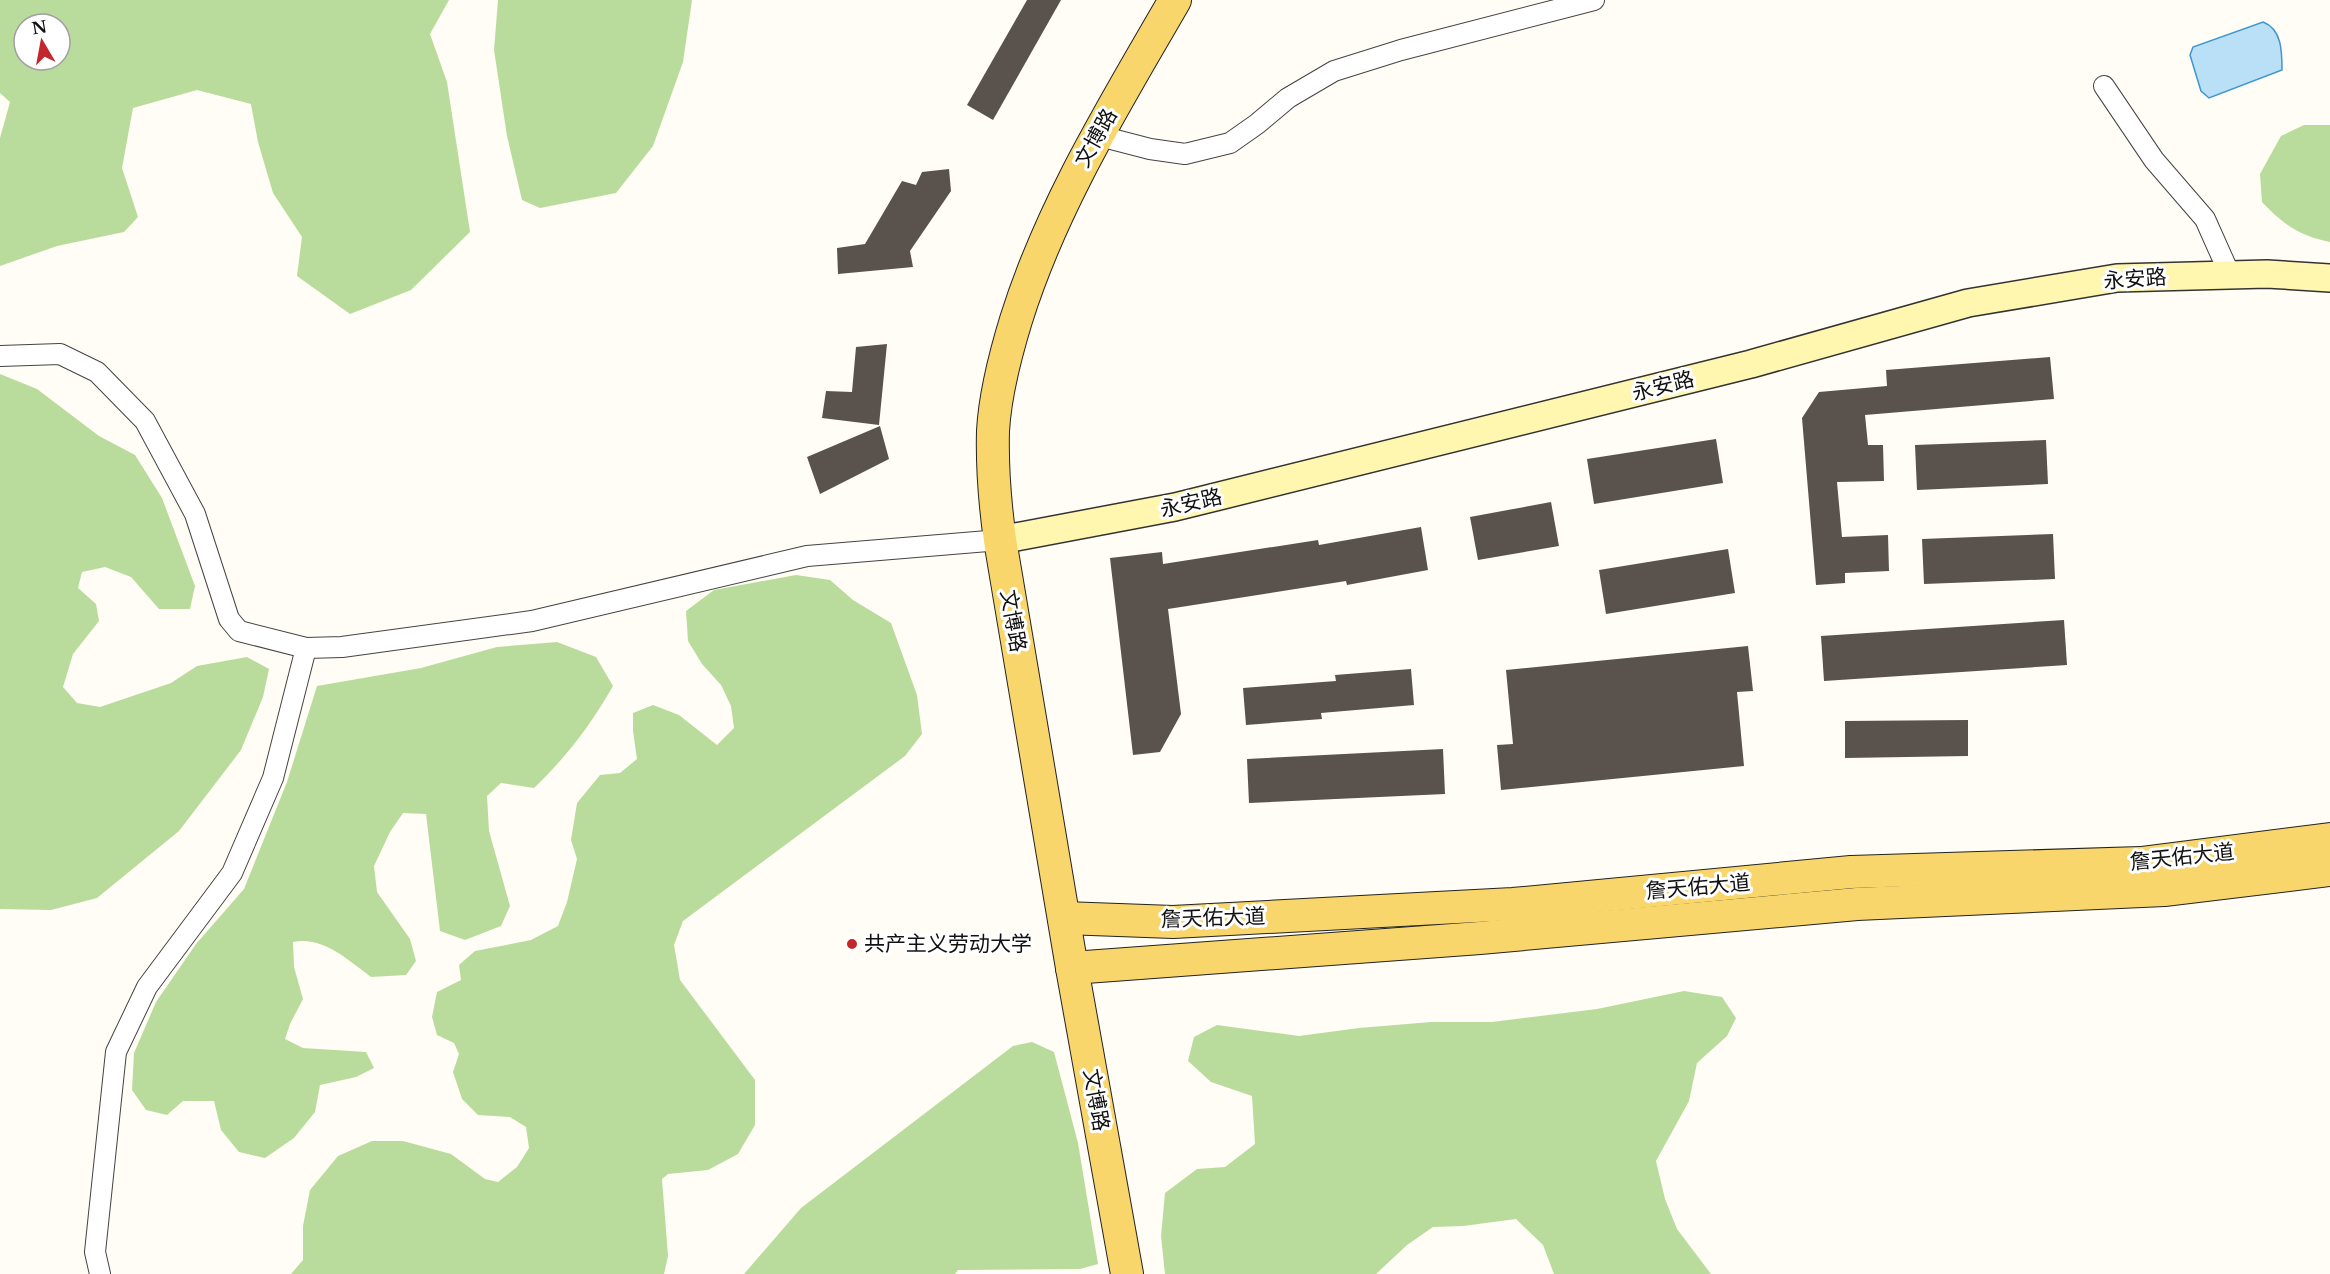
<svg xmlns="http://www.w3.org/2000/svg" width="2330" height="1274" font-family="'Libre Baskerville','Noto Sans SC',serif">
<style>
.forest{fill:#b9dc9c;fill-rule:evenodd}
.water{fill:#b9e0f7;stroke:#3f96cf;stroke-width:1.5}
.building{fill:#5a524d}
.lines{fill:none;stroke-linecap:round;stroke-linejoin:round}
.street-casing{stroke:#444;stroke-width:22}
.secondary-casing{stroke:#333;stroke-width:30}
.primary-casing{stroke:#222;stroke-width:34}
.street{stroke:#fff;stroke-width:20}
.secondary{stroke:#fff6b0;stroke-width:27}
.primary{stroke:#f9d66b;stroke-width:32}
.poi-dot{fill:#c4262e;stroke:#fff;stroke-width:2}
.labels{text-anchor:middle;stroke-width:6;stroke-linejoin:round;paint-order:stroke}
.street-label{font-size:21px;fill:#111;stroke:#fff}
.poi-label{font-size:21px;fill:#111;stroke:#fff;text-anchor:start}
</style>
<rect width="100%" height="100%" fill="#fffdf5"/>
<!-- forest -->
<g class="forest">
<path d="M0,0h449l-19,34 17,48 23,150 -59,58 -61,24 -53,-38 5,-39 -29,-44 -15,-51 -7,-38 -54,-14 -64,18 -11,60 16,49 -14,15 -67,14 -57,20v-128l10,-36 -10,-9zM24,24h36v36h-36z"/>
<polygon points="498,0 692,0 683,62 653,146 616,193 540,208 522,200 507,136 494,50"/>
<path d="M2304,125h26v117c-31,-6 -47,-18 -68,-40l-2,-28 21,-38z"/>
<polygon points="0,374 37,389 99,436 135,455 162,498 195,586 190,609 159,609 131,577 105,567 82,572 78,588 96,604 99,621 73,654 63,687 77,703 100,707 171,683 197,666 247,657 269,669 263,697 241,750 179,831 97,898 51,910 0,909"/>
<polygon points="796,575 830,580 853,600 891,623 917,695 922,734 905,756 683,921 674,945 680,980 755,1080 755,1125 738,1154 708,1170 668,1174 662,1179 668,1256 664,1274 291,1274 303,1260 303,1226 310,1190 338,1156 372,1141 403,1141 451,1154 485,1179 498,1182 517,1167 529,1148 526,1127 510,1117 478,1115 462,1099 453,1072 459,1054 454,1043 437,1035 432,1017 437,992 461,980 459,965 475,951 531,940 558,926 567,902 577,859 571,840 577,803 600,775 620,773 637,759 633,731 633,713 653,705 679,715 717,745 734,728 731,706 721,685 702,664 688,641 686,611 714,590"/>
<path d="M557,642l39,15 17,29c-23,40 -45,69 -79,102l-33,-5 -14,13 2,35 21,75 -9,20 -36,14 -25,-9 -14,-117 -23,-1 -13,19 -16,34 3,26 33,47 6,22 -10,14 -35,2c-23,-17 -48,-41 -78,-35l1,25 9,32 -13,25 -5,15 18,9 63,4 8,16 -18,9 -36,8 -5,27 -21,26 -29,20 -26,-6 -18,-22 -7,-29h-31l-16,14 -21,-5 -14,-20 2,-37 22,-51 40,-58 48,-55 43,-107 30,-96 104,-18 76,-21z"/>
<polygon points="1684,991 1722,997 1736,1018 1727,1036 1697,1063 1689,1101 1656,1161 1665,1199 1677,1229 1711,1274 1554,1274 1543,1245 1516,1219 1463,1226 1433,1227 1407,1245 1376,1274 1165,1274 1161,1236 1165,1193 1197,1169 1225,1167 1255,1144 1252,1096 1211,1082 1188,1061 1194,1037 1217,1025 1299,1036 1359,1028 1431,1022 1492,1022 1597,1009"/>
<polygon points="1032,1042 1054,1052 1078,1143 1098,1264 1080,1269 958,1270 955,1274 744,1274 801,1208 1013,1046"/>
</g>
<!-- water -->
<path class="water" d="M2263,22c19,7 19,30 19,48l-73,28 -8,-7 -11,-36 3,-8z"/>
<!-- building -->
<g class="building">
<polygon points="1027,0 1061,0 993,120 967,105"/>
<polygon points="949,169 951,191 910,251 913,267 838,274 837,248 865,244 902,181 916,185 922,172"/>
<polygon points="887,344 879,425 822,418 826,391 852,392 856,347"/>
<polygon points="2050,357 2054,399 1865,415 1868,445 1883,445 1884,481 1837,482 1842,537 1888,535 1889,571 1845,573 1845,583 1816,585 1802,418 1819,392 1887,386 1886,370"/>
<polygon points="880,426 889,459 820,494 807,457"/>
<polygon points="1716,439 1723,483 1594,504 1587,459"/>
<polygon points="2046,440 2048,484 1917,490 1915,445"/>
<polygon points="1551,502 1559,546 1478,560 1470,517"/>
<polygon points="1421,527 1428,570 1347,585 1346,581 1168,609 1181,714 1160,752 1133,755 1110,558 1162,552 1163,564 1318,540 1319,545"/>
<polygon points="2053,534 2055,579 1924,584 1922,539"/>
<polygon points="1728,549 1735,593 1606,614 1599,570"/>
<polygon points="2064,620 2067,665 1824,681 1821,636"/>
<polygon points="1748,646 1753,691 1737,692 1744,766 1501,790 1497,745 1513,744 1506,670"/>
<polygon points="1411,669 1414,705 1321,713 1322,719 1246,725 1243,688 1336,681 1335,675"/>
<polygon points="1968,720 1968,756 1845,758 1845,721"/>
<polygon points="1443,749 1445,794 1249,803 1247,759"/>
</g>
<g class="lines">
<!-- street casing -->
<g class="street-casing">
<g id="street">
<polyline points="2104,86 2154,160 2205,219 2230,275"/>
<polyline points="1096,135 1150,149 1185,154 1230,143 1257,124 1288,98 1334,71 1401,50 1594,0"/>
<polyline points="0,356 60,354 97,372 145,421 195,514 229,619 239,631 306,648 342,647 532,621 807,556 1000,540"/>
<polyline points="100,1274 95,1252 116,1052 147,987 232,873 273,778 306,648"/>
</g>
</g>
<!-- secondary casing -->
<g class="secondary-casing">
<polyline id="secondary" points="1000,540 1175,507 1751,364 1968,303 2117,278 2267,274 2330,278"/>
</g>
<!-- primary casing -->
<g class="primary-casing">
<g id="primary">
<polyline points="1064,918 1173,922 1513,904 1851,872 2141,863 2330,839"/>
<polyline points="1072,968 1480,938 1857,904 2164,890 2330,870"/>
<path d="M1127,1274l-55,-306 -72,-428c-5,-36 -8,-72 -7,-109 2,-37 12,-75 23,-111 36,-115 99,-216 159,-320"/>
</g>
</g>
<!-- street -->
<use href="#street" class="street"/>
<!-- secondary -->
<use href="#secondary" class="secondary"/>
<!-- primary -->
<use href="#primary" class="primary"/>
</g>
<!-- markers -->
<circle class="poi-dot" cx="852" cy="944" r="6"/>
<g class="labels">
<!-- street labels -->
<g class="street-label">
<text transform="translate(1096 138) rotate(-61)" y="7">文博路</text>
<text transform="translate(2135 279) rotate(-4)" y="7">永安路</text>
<text transform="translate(1663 386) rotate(-14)" y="7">永安路</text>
<text transform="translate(1191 503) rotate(-13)" y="7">永安路</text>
<text transform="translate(1013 621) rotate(80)" y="7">文博路</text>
<text transform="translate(2182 857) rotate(-6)" y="7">詹天佑大道</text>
<text transform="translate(1698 887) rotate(-5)" y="7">詹天佑大道</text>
<text transform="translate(1213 918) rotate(-2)" y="7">詹天佑大道</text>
<text transform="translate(1096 1100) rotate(80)" y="7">文博路</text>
</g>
<!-- poi labels -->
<g class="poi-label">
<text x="864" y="951">共产主义劳动大学</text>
</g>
</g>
<!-- north arrow -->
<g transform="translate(42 42) rotate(350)"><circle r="28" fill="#ffffff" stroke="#a0a0a0" stroke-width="1.5"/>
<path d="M0-4.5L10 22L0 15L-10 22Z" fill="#c4262e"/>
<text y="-9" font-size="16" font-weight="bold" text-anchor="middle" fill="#111111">N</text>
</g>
</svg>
